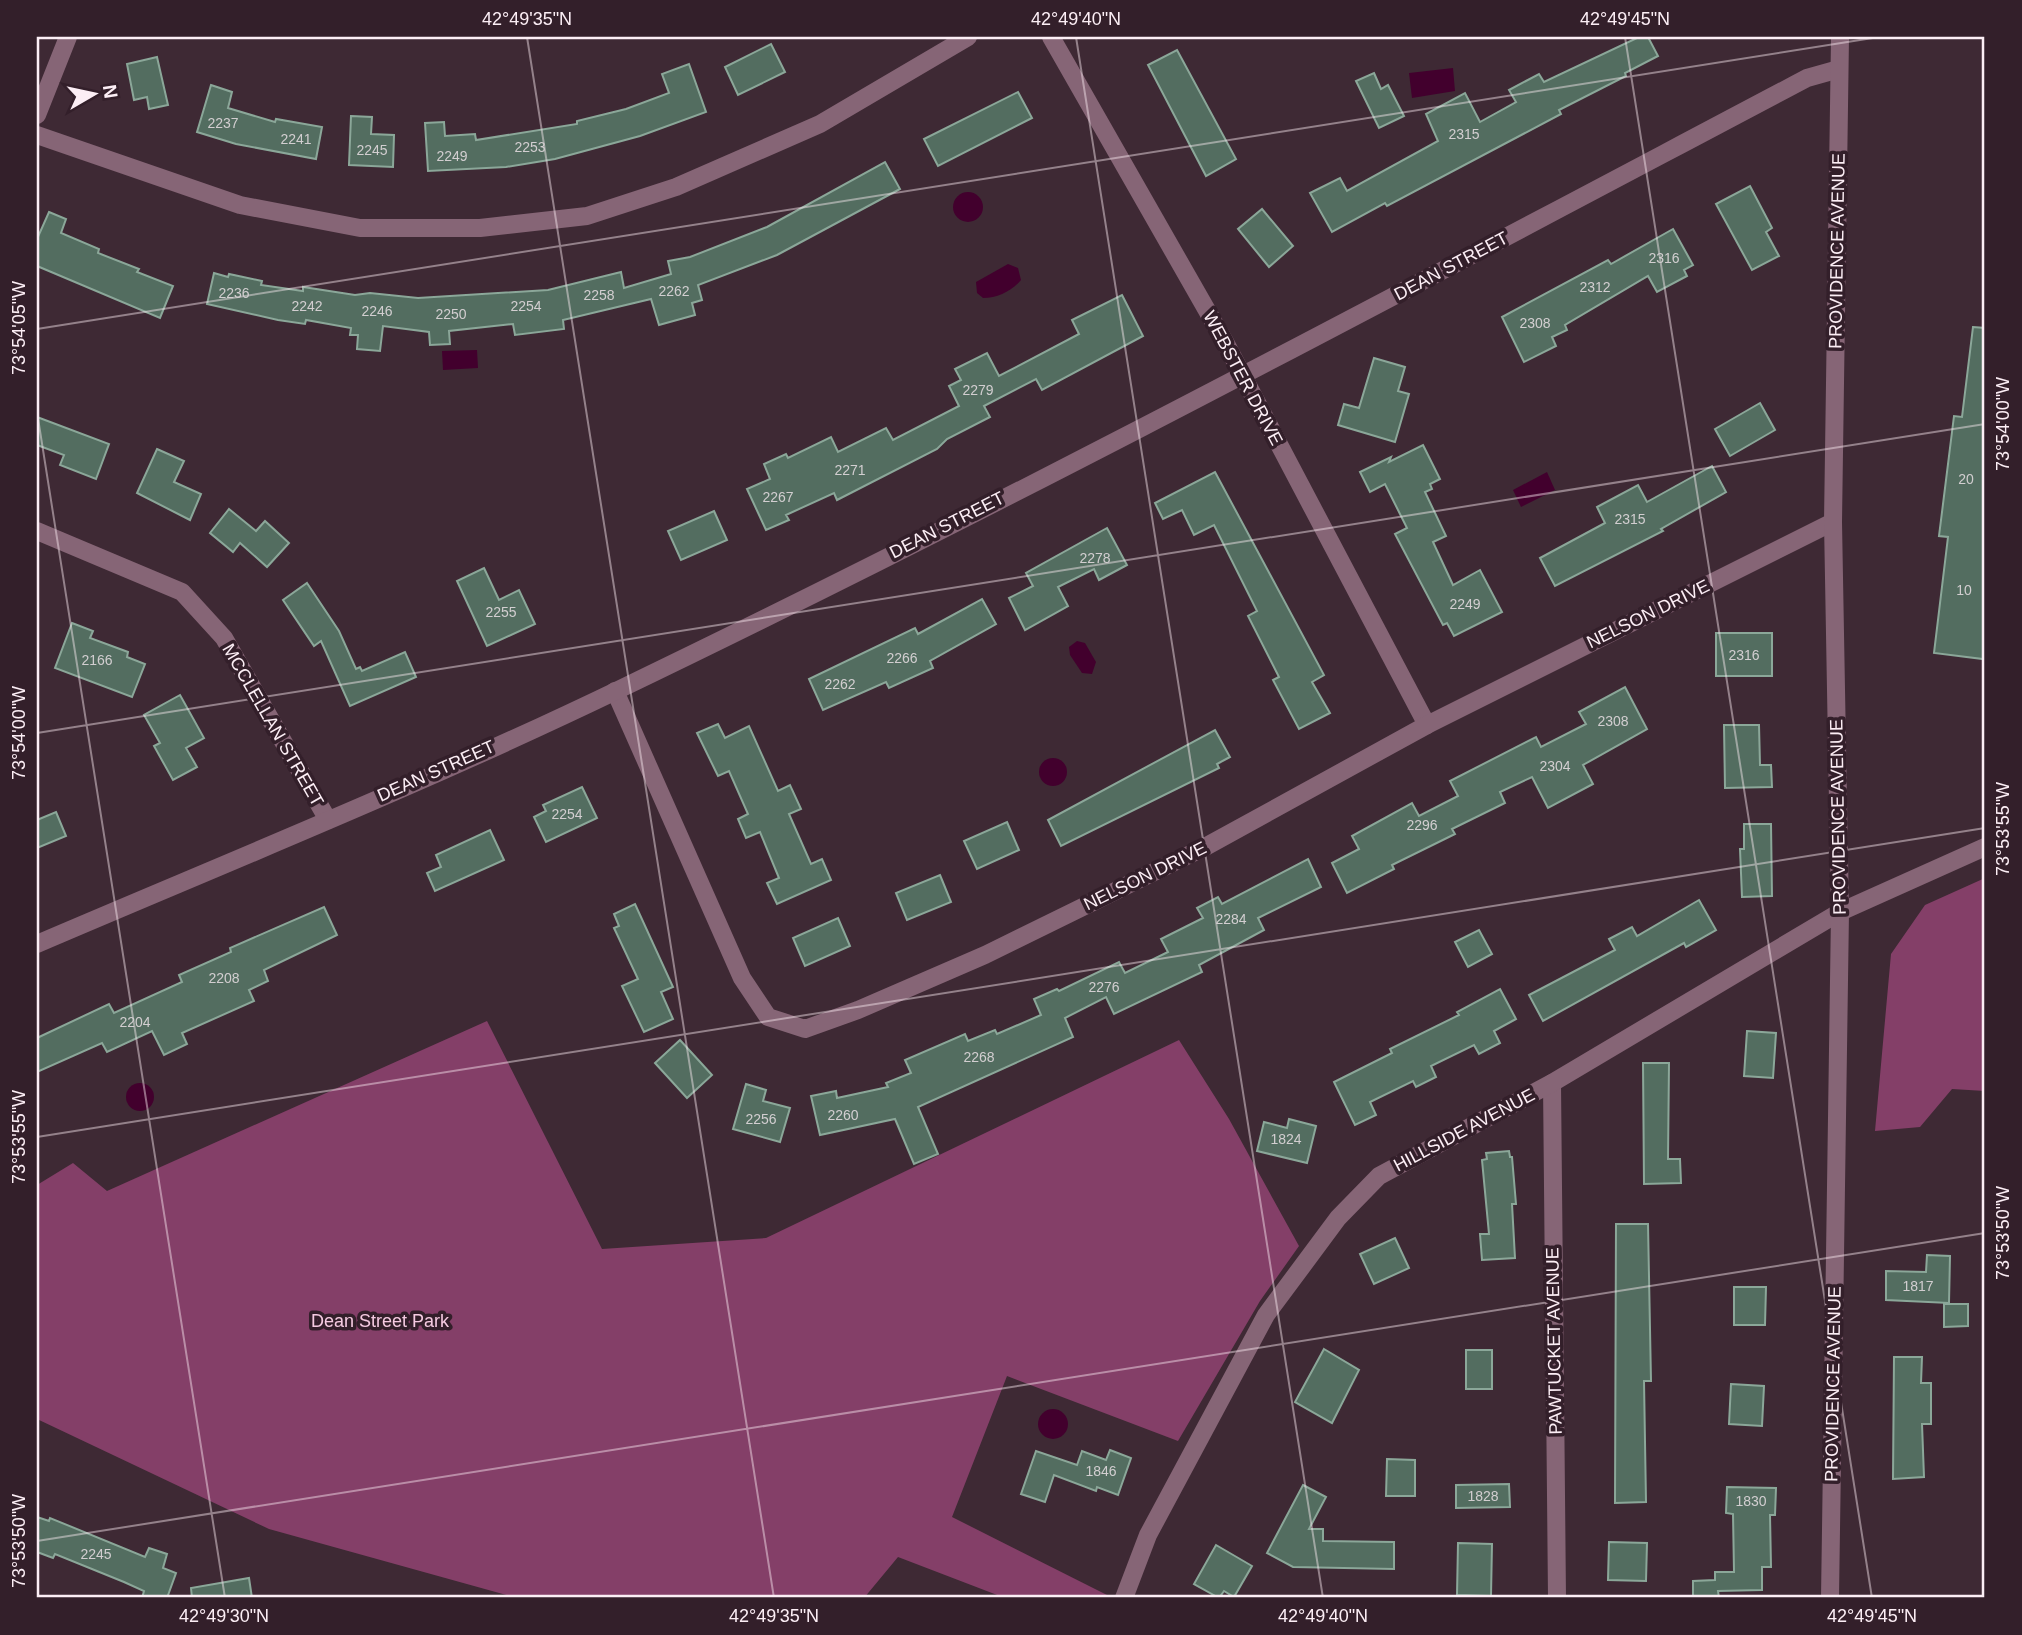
<svg xmlns="http://www.w3.org/2000/svg" width="2022" height="1635" font-family="Helvetica,sans-serif">
<style>
.green{fill:#843f68}
.water{fill:#42002d}
.building{fill:#536d60;stroke:#8ba799;stroke-width:2}
.lines{fill:none;stroke-linecap:round;stroke-linejoin:round}
.minor{stroke:#866576;stroke-width:18}
.tertiary{stroke:#866576;stroke-width:18}
.ticks{fill:none;stroke:#fceef5;stroke-width:2;stroke-opacity:0.45}
.labels{text-anchor:middle;stroke-width:7;stroke-linejoin:round;paint-order:stroke}
.number-label{font-size:14px;fill:#d2ced0}
.street-label{font-size:18px;fill:#fceef5;stroke:#331f2a}
.park-label{font-size:18px;fill:#f5cae1;stroke:#331f2a}
.neatline{fill:none;stroke:#fceef5;stroke-width:2.5}
.ticks-label{font-size:18px;text-anchor:middle;fill:#fceef5}
</style>
<rect width="100%" height="100%" fill="#3e2934"/>
<!-- green -->
<g class="green">
<polygon points="1985,878 1985,1091 1952,1089 1920,1127 1875,1131 1891,954 1925,905"/>
<polygon points="487,1021 602,1249 766,1238 1179,1040 1229,1119 1299,1246 1260,1301 1178,1441 1007,1376 952,1517 1107,1595 1106,1598 1005,1598 898,1557 864,1598 517,1598 269,1529 37,1419 37,1185 73,1163 107,1191"/>
</g>
<!-- water -->
<g class="water">
<polygon points="1453,68 1455,91 1412,98 1409,73"/>
<circle cx="968" cy="207" r="15"/>
<path d="M1008,264l10,4 3,12c-9,11 -23,18 -38,18l-6,-5 -1,-11z"/>
<polygon points="477,350 478,368 443,370 442,351"/>
<polygon points="1547,472 1555,490 1521,507 1513,490"/>
<polygon points="1077,641 1085,643 1096,662 1092,674 1082,673 1070,655 1069,647"/>
<circle cx="1053" cy="772" r="14"/>
<circle cx="140" cy="1097" r="14"/>
<circle cx="1053" cy="1424" r="15"/>
</g>
<!-- building -->
<g class="building">
<polygon points="1639,37 1648,37 1658,56 1625,73 1626,76 1559,110 1561,114 1387,206 1385,203 1332,232 1310,193 1340,178 1347,191 1438,141 1426,114 1465,93 1480,122 1516,102 1509,90 1539,74 1544,82"/>
<polygon points="771,44 785,72 738,95 725,67"/>
<polygon points="1177,50 1236,159 1206,176 1148,65"/>
<polygon points="157,57 168,105 149,109 147,97 134,100 127,64"/>
<polygon points="689,64 706,112 640,136 555,159 506,167 428,171 425,123 444,122 445,136 475,134 476,140 577,124 577,121 626,109 669,93 662,74"/>
<polygon points="1374,73 1381,89 1388,85 1404,116 1379,128 1356,81"/>
<polygon points="211,85 232,92 228,108 275,122 276,119 322,127 316,159 236,144 197,132"/>
<polygon points="1018,92 1032,118 938,166 924,139"/>
<polygon points="351,116 372,117 371,134 394,135 393,167 349,165"/>
<polygon points="885,162 900,189 777,255 698,285 702,300 692,303 695,315 659,325 651,299 563,320 564,329 515,335 513,324 449,331 450,344 430,345 429,332 383,326 380,351 357,349 358,335 350,335 351,328 306,320 305,324 278,320 207,304 214,273 228,277 229,274 262,281 261,285 303,291 303,287 355,295 370,293 418,298 548,290 621,272 624,288 671,274 668,261 690,257 767,227"/>
<polygon points="1750,186 1772,228 1766,232 1779,256 1752,270 1716,204"/>
<polygon points="1262,209 1293,246 1269,267 1238,229"/>
<polygon points="49,212 66,219 61,233 99,249 98,253 139,269 137,272 173,286 160,318 37,266 37,239"/>
<polygon points="1673,229 1693,265 1684,270 1687,276 1657,292 1648,276 1565,325 1567,330 1552,337 1556,346 1524,362 1502,317 1608,260 1611,264"/>
<polygon points="1122,295 1143,336 1042,390 1036,379 984,406 990,417 947,439 937,449 837,500 834,493 786,515 789,520 766,530 747,489 770,479 764,464 786,454 788,458 831,437 838,452 886,428 893,440 959,406 949,386 961,380 955,369 987,353 999,376 1079,334 1072,320"/>
<polygon points="1973,327 1985,328 1983,659 1934,653 1948,537 1939,536 1954,416 1962,417"/>
<polygon points="1374,358 1405,367 1398,391 1409,394 1395,442 1338,425 1344,404 1359,408"/>
<polygon points="1760,403 1775,430 1730,456 1715,429"/>
<polygon points="37,417 109,444 96,479 60,465 64,455 37,445"/>
<polygon points="1423,445 1440,479 1430,484 1432,489 1425,492 1446,536 1433,542 1453,585 1480,570 1502,612 1454,636 1447,623 1443,625 1395,534 1407,528 1385,484 1370,492 1360,472 1391,457 1389,462"/>
<polygon points="157,449 184,461 174,482 201,494 190,520 137,493"/>
<polygon points="1712,466 1726,492 1661,529 1663,531 1555,586 1540,558 1605,523 1597,507 1638,485 1647,502"/>
<polygon points="1215,472 1324,675 1312,682 1330,713 1299,729 1273,680 1279,677 1248,616 1257,611 1214,525 1194,535 1182,510 1163,519 1155,503"/>
<polygon points="229,509 256,531 265,521 289,543 267,567 240,543 233,552 210,533"/>
<polygon points="714,511 727,540 681,560 668,531"/>
<polygon points="1107,528 1127,565 1099,580 1094,569 1058,587 1068,606 1025,630 1009,598 1033,586 1026,573"/>
<polygon points="484,568 499,600 519,590 535,624 487,646 457,581"/>
<polygon points="307,583 339,631 356,669 360,667 362,671 405,652 416,677 350,706 321,641 314,646 283,600"/>
<polygon points="982,599 996,624 930,661 933,668 889,688 886,682 823,710 809,679 915,628 918,634"/>
<polygon points="72,623 93,631 90,638 128,652 127,657 145,664 132,697 55,668"/>
<rect x="1716" y="633" width="56" height="43"/>
<polygon points="1625,687 1647,729 1583,765 1593,784 1548,808 1532,777 1500,792 1505,803 1452,829 1455,834 1392,865 1394,869 1347,893 1332,863 1359,849 1352,836 1412,803 1419,816 1458,796 1450,781 1536,737 1541,747 1586,724 1579,712"/>
<polygon points="180,695 204,738 186,748 197,767 173,780 154,746 160,743 144,715"/>
<polygon points="718,724 725,738 749,726 778,791 790,785 801,809 789,814 811,864 822,859 831,880 777,904 767,883 779,878 760,832 746,838 738,819 748,814 729,771 718,776 697,733"/>
<polygon points="1724,725 1759,725 1760,765 1771,765 1772,787 1725,788"/>
<polygon points="1215,730 1230,757 1217,764 1219,768 1061,846 1048,820"/>
<polygon points="582,787 597,818 546,842 534,817 546,811 543,805"/>
<polygon points="56,812 66,836 37,848 37,820"/>
<polygon points="1007,822 1019,850 977,869 964,841"/>
<polygon points="1744,824 1771,824 1772,896 1742,897 1740,849 1744,849"/>
<polygon points="490,830 504,860 435,891 427,873 441,867 436,855"/>
<polygon points="1308,859 1321,887 1258,918 1264,930 1199,965 1202,972 1114,1014 1106,997 1065,1018 1073,1037 918,1107 938,1154 914,1164 895,1119 820,1135 811,1096 836,1091 837,1098 888,1087 886,1083 911,1073 905,1060 965,1034 968,1041 995,1030 997,1034 1041,1015 1034,999 1057,989 1059,991 1119,962 1125,973 1168,952 1161,939 1203,918 1197,908 1218,897 1222,904"/>
<polygon points="940,875 951,902 907,920 896,893"/>
<polygon points="1699,900 1716,930 1686,947 1684,943 1543,1021 1529,995 1615,950 1609,939 1632,927 1637,936"/>
<polygon points="635,904 673,987 661,992 673,1019 644,1032 622,986 638,979 614,928 619,926 614,914"/>
<polygon points="324,907 337,935 264,970 268,981 249,990 254,1001 182,1033 187,1044 164,1055 152,1031 107,1052 102,1043 37,1072 37,1038 109,1004 114,1013 182,982 179,975 231,952 230,948"/>
<polygon points="838,918 850,946 805,966 793,938"/>
<polygon points="1479,930 1492,954 1468,967 1455,942"/>
<polygon points="1500,989 1516,1019 1494,1031 1500,1043 1479,1054 1474,1045 1431,1066 1436,1077 1416,1087 1413,1081 1370,1102 1376,1115 1355,1125 1334,1082 1392,1053 1390,1049 1459,1015 1457,1012"/>
<polygon points="1747,1031 1776,1033 1773,1078 1744,1076"/>
<polygon points="680,1040 712,1075 687,1098 655,1063"/>
<polygon points="1643,1063 1669,1063 1668,1159 1680,1159 1681,1183 1644,1184"/>
<polygon points="746,1084 766,1090 763,1101 790,1108 780,1142 733,1129"/>
<polygon points="1289,1119 1316,1126 1307,1163 1257,1151 1264,1122 1287,1128"/>
<polygon points="1509,1151 1510,1157 1512,1157 1516,1204 1512,1204 1515,1258 1482,1260 1480,1234 1489,1234 1482,1160 1487,1159 1486,1153"/>
<polygon points="1616,1224 1648,1224 1651,1381 1644,1381 1646,1502 1615,1503"/>
<polygon points="1395,1238 1409,1268 1374,1284 1360,1254"/>
<polygon points="1927,1255 1950,1256 1949,1303 1886,1300 1886,1271 1926,1272"/>
<polygon points="1734,1287 1766,1287 1765,1325 1734,1325"/>
<polygon points="1944,1304 1968,1304 1968,1326 1944,1327"/>
<polygon points="1324,1349 1359,1370 1332,1423 1295,1402"/>
<rect x="1466" y="1350" width="26" height="39"/>
<polygon points="1894,1357 1922,1357 1921,1383 1931,1383 1931,1424 1922,1424 1924,1477 1893,1479"/>
<polygon points="1731,1384 1764,1386 1762,1426 1729,1424"/>
<polygon points="1110,1450 1131,1458 1118,1495 1097,1487 1096,1491 1054,1475 1045,1502 1021,1494 1036,1451 1077,1465 1082,1451 1106,1460"/>
<polygon points="1387,1459 1415,1460 1415,1496 1386,1496"/>
<polygon points="1509,1484 1510,1507 1456,1508 1456,1485"/>
<polygon points="1303,1485 1326,1497 1309,1529 1323,1529 1323,1541 1394,1542 1394,1569 1293,1567 1267,1553"/>
<polygon points="1727,1487 1776,1488 1775,1515 1770,1515 1771,1567 1762,1567 1762,1590 1718,1591 1719,1598 1693,1598 1693,1581 1715,1580 1715,1572 1734,1572 1733,1514 1726,1513"/>
<polygon points="37,1517 49,1521 50,1518 145,1557 149,1548 167,1554 163,1568 176,1573 167,1598 142,1598 144,1591 124,1582 55,1554 53,1558 37,1552"/>
<polygon points="1609,1542 1647,1543 1646,1581 1608,1580"/>
<polygon points="1458,1543 1492,1544 1491,1596 1457,1595"/>
<polygon points="1216,1545 1252,1566 1234,1597 1224,1591 1219,1598 1194,1584"/>
<polygon points="249,1578 252,1598 192,1598 191,1588"/>
</g>
<g class="lines">
<!-- minor -->
<g class="minor">
<polyline points="1051,37 1225,342 1427,725"/>
<polyline points="37,115 68,37"/>
<polyline points="37,135 240,205 360,228 480,228 587,216 676,187 820,124 968,37"/>
<polyline points="37,531 182,592 224,638 328,820"/>
<polyline points="615,691 742,978 768,1017 805,1029 858,1010 985,955 1205,847 1427,725 1833,522"/>
<polyline points="1552,1083 1557,1598"/>
<polyline points="1124,1598 1148,1535 1266,1315 1338,1218 1379,1176 1552,1083 1840,912"/>
</g>
<!-- tertiary -->
<g class="tertiary">
<polyline points="1840,912 1985,847"/>
<path d="M37,944c194,-83 390,-162 581,-254 401,-193 795,-404 1189,-612l32,-9"/>
<polyline points="1830,1598 1840,912 1833,522 1840,37"/>
</g>
</g>
<!-- ticks -->
<path class="ticks" d="M527,37l247,1561M1076,37l247,1561M1625,37l247,1561M37,329l1842,-292M37,412l188,1186M37,733l1948,-309M37,1137l1948,-309M37,1541l1948,-308"/>
<g class="labels">
<!-- number labels -->
<g class="number-label">
<text x="223" y="128">2237</text>
<text x="1464" y="139">2315</text>
<text x="296" y="144">2241</text>
<text x="530" y="152">2253</text>
<text x="372" y="155">2245</text>
<text x="452" y="161">2249</text>
<text x="1664" y="263">2316</text>
<text x="1595" y="292">2312</text>
<text x="674" y="296">2262</text>
<text x="234" y="298">2236</text>
<text x="599" y="300">2258</text>
<text x="307" y="311">2242</text>
<text x="526" y="311">2254</text>
<text x="377" y="316">2246</text>
<text x="451" y="319">2250</text>
<text x="1535" y="328">2308</text>
<text x="978" y="395">2279</text>
<text x="850" y="475">2271</text>
<text x="1966" y="484">20</text>
<text x="778" y="502">2267</text>
<text x="1630" y="524">2315</text>
<text x="1095" y="563">2278</text>
<text x="1964" y="595">10</text>
<text x="1465" y="609">2249</text>
<text x="501" y="617">2255</text>
<text x="1744" y="660">2316</text>
<text x="902" y="663">2266</text>
<text x="97" y="665">2166</text>
<text x="840" y="689">2262</text>
<text x="1613" y="726">2308</text>
<text x="1555" y="771">2304</text>
<text x="567" y="819">2254</text>
<text x="1422" y="830">2296</text>
<text x="1231" y="924">2284</text>
<text x="224" y="983">2208</text>
<text x="1104" y="992">2276</text>
<text x="135" y="1027">2204</text>
<text x="979" y="1062">2268</text>
<text x="843" y="1120">2260</text>
<text x="761" y="1124">2256</text>
<text x="1286" y="1144">1824</text>
<text x="1918" y="1291">1817</text>
<text x="1101" y="1476">1846</text>
<text x="1483" y="1501">1828</text>
<text x="1751" y="1506">1830</text>
<text x="96" y="1559">2245</text>
</g>
<!-- street labels -->
<g class="street-label">
<text transform="translate(1837 251) rotate(-89)" y="6">PROVIDENCE AVENUE</text>
<text transform="translate(1451 266) rotate(-28)" y="6">DEAN STREET</text>
<text transform="translate(1243 378) rotate(62)" y="6">WEBSTER DRIVE</text>
<text transform="translate(947 525) rotate(-27)" y="6">DEAN STREET</text>
<text transform="translate(1648 614) rotate(-26)" y="6">NELSON DRIVE</text>
<text transform="translate(273 725) rotate(60)" y="6">MCCLELLAN STREET</text>
<text transform="translate(436 771) rotate(-24)" y="6">DEAN STREET</text>
<text transform="translate(1838 817) rotate(-91)" y="6">PROVIDENCE AVENUE</text>
<text transform="translate(1145 876) rotate(-26)" y="6">NELSON DRIVE</text>
<text transform="translate(1464 1130) rotate(-28)" y="6">HILLSIDE AVENUE</text>
<text transform="translate(1554 1341) rotate(-91)" y="6">PAWTUCKET AVENUE</text>
<text transform="translate(1833 1384) rotate(-89)" y="6">PROVIDENCE AVENUE</text>
</g>
<!-- park labels -->
<g class="park-label">
<text x="380" y="1327">Dean Street Park</text>
</g>
</g>
<!-- border -->
<rect width="2022" height="1635" fill="none" stroke="#331f2a" stroke-width="77"/>
<!-- north arrow -->
<g transform="translate(94 94) rotate(81)" stroke="#331f2a" stroke-width="5" paint-order="stroke">
<path d="M0-5L12 26L0 18L-12 26Z" fill="#fceef5"/>
<text y="-10" font-size="19" font-weight="bold" text-anchor="middle" fill="#fceef5">N</text>
</g>
<rect x="38" y="38" width="1945" height="1558" class="neatline"/>
<g class="ticks-label">
<text x="527" y="25">42°49'35"N</text>
<text x="1076" y="25">42°49'40"N</text>
<text x="1625" y="25">42°49'45"N</text>
<text transform="translate(19 328) rotate(-90)" y="6">73°54'05"W</text>
<text transform="translate(2003 424) rotate(-90)" y="6">73°54'00"W</text>
<text transform="translate(19 733) rotate(-90)" y="6">73°54'00"W</text>
<text transform="translate(2003 829) rotate(-90)" y="6">73°53'55"W</text>
<text transform="translate(19 1137) rotate(-90)" y="6">73°53'55"W</text>
<text transform="translate(2003 1233) rotate(-90)" y="6">73°53'50"W</text>
<text transform="translate(19 1541) rotate(-90)" y="6">73°53'50"W</text>
<text x="224" y="1622">42°49'30"N</text>
<text x="774" y="1622">42°49'35"N</text>
<text x="1323" y="1622">42°49'40"N</text>
<text x="1872" y="1622">42°49'45"N</text>
</g>
</svg>
